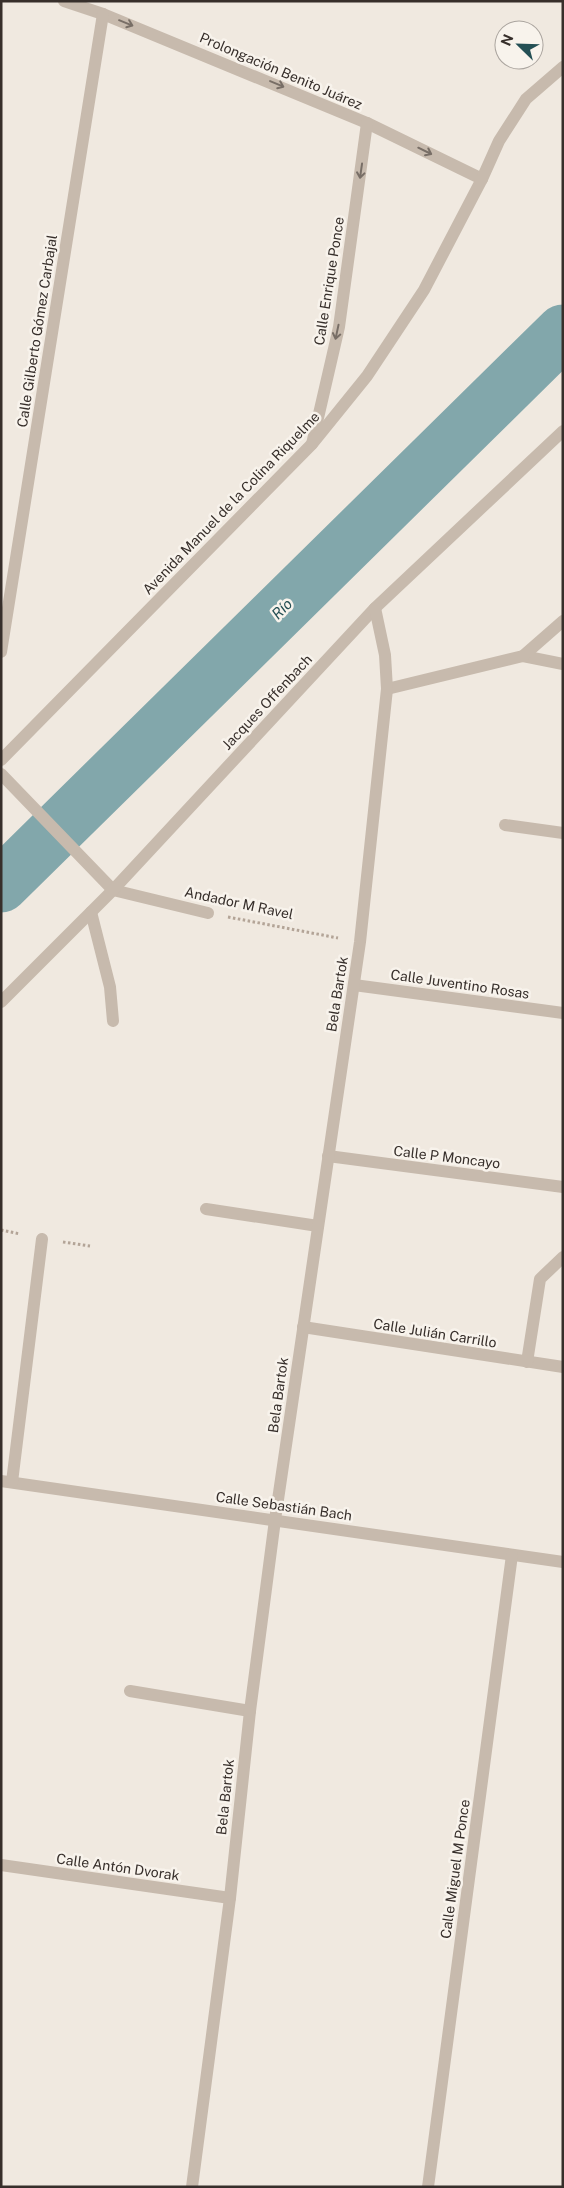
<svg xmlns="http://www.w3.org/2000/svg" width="564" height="2188" font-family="'Public Sans',sans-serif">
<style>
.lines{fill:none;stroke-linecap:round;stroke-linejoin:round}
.river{stroke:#82a7ab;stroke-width:55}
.path{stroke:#b3a497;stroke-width:3;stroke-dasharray:2.5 2.5;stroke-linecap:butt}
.service{stroke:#c7baad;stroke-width:12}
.minor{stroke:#c7baad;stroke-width:12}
.tertiary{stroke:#c7baad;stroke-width:12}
.oneway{stroke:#786e66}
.labels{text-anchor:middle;stroke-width:5;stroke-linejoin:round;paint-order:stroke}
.street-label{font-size:14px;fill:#372f2b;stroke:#f8f3ec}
.water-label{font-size:15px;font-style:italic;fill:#244f54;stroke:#f8f3ec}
</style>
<rect width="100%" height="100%" fill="#f0e9e0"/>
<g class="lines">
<!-- river -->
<polyline class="river" points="1,885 563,332"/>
<!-- path -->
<g class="path">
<polyline points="228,917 338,938"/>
<polyline points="1,1230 20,1234"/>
<polyline points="63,1242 90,1246"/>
</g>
<!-- service -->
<g class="service">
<polyline points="113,890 208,913"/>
<polyline points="91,912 110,987 113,1021"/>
</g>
<!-- minor -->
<g class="minor">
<polyline points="64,1 103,14 367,123 482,179"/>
<polyline points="312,444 339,327 367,123"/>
<polyline points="1,652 103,14"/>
<polyline points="523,656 563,664"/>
<polyline points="387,689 523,656 563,621"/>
<polyline points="1,774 113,890"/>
<polyline points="505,825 563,833"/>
<polyline points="354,985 563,1013"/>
<polyline points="1,1002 113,890 375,608 563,431"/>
<polyline points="328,1156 563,1187"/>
<polyline points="206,1209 318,1226"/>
<polyline points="303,1327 563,1367"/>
<polyline points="527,1362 540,1279 563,1257"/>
<polyline points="1,1481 563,1562"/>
<polyline points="12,1482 42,1239"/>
<polyline points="130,1691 250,1711"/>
<polyline points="1,1865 230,1898"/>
<polyline points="192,2187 230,1898 250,1711 275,1520 360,942 387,689 385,655 375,608"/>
<polyline points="428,2187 512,1555"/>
</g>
<!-- tertiary -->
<polyline class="tertiary" points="1,760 312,444 367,376 424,290 482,179 499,141 526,99 563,67"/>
</g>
<!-- one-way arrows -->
<defs><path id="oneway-shaft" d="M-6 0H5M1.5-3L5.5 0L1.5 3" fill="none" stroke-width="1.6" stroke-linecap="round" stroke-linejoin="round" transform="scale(1.25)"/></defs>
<g class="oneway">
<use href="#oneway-shaft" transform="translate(126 23) rotate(22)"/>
<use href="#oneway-shaft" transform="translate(277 84) rotate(23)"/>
<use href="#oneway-shaft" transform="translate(425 151) rotate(26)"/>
<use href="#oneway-shaft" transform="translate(361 171) rotate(98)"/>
<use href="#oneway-shaft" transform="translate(337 332) rotate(102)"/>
</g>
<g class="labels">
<!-- street labels -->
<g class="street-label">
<text transform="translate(281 71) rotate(23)" y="5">Prolongación Benito Juárez</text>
<text transform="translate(329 281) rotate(-81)" y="5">Calle Enrique Ponce</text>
<text transform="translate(37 331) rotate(-81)" y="5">Calle Gilberto Gómez Carbajal</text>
<text transform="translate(231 503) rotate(-46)" y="5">Avenida Manuel de la Colina Riquelme</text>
<text transform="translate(267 702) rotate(-47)" y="5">Jacques Offenbach</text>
<text transform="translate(239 903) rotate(12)" y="5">Andador M Ravel</text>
<text transform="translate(460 984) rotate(8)" y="5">Calle Juventino Rosas</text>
<text transform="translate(337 994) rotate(-81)" y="5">Bela Bartok</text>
<text transform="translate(447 1157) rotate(7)" y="5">Calle P Moncayo</text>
<text transform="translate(435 1333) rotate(9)" y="5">Calle Julián Carrillo</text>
<text transform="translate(278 1395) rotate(-82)" y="5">Bela Bartok</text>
<text transform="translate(284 1506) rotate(8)" y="5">Calle Sebastián Bach</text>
<text transform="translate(225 1797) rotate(-84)" y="5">Bela Bartok</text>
<text transform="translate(118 1867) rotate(8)" y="5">Calle Antón Dvorak</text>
<text transform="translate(455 1869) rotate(-82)" y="5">Calle Miguel M Ponce</text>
</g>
<!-- water labels -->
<g class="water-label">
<text transform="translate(282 609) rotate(-45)" y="5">Río</text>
</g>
</g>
<!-- border -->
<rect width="564" height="2188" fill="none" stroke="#372f2b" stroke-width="5"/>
<!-- north arrow -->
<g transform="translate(519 45) rotate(293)"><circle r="24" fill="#f8f3ec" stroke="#aba59f"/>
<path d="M0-4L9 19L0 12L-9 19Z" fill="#244f54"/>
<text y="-8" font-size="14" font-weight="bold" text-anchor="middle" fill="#372f2b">N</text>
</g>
</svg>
